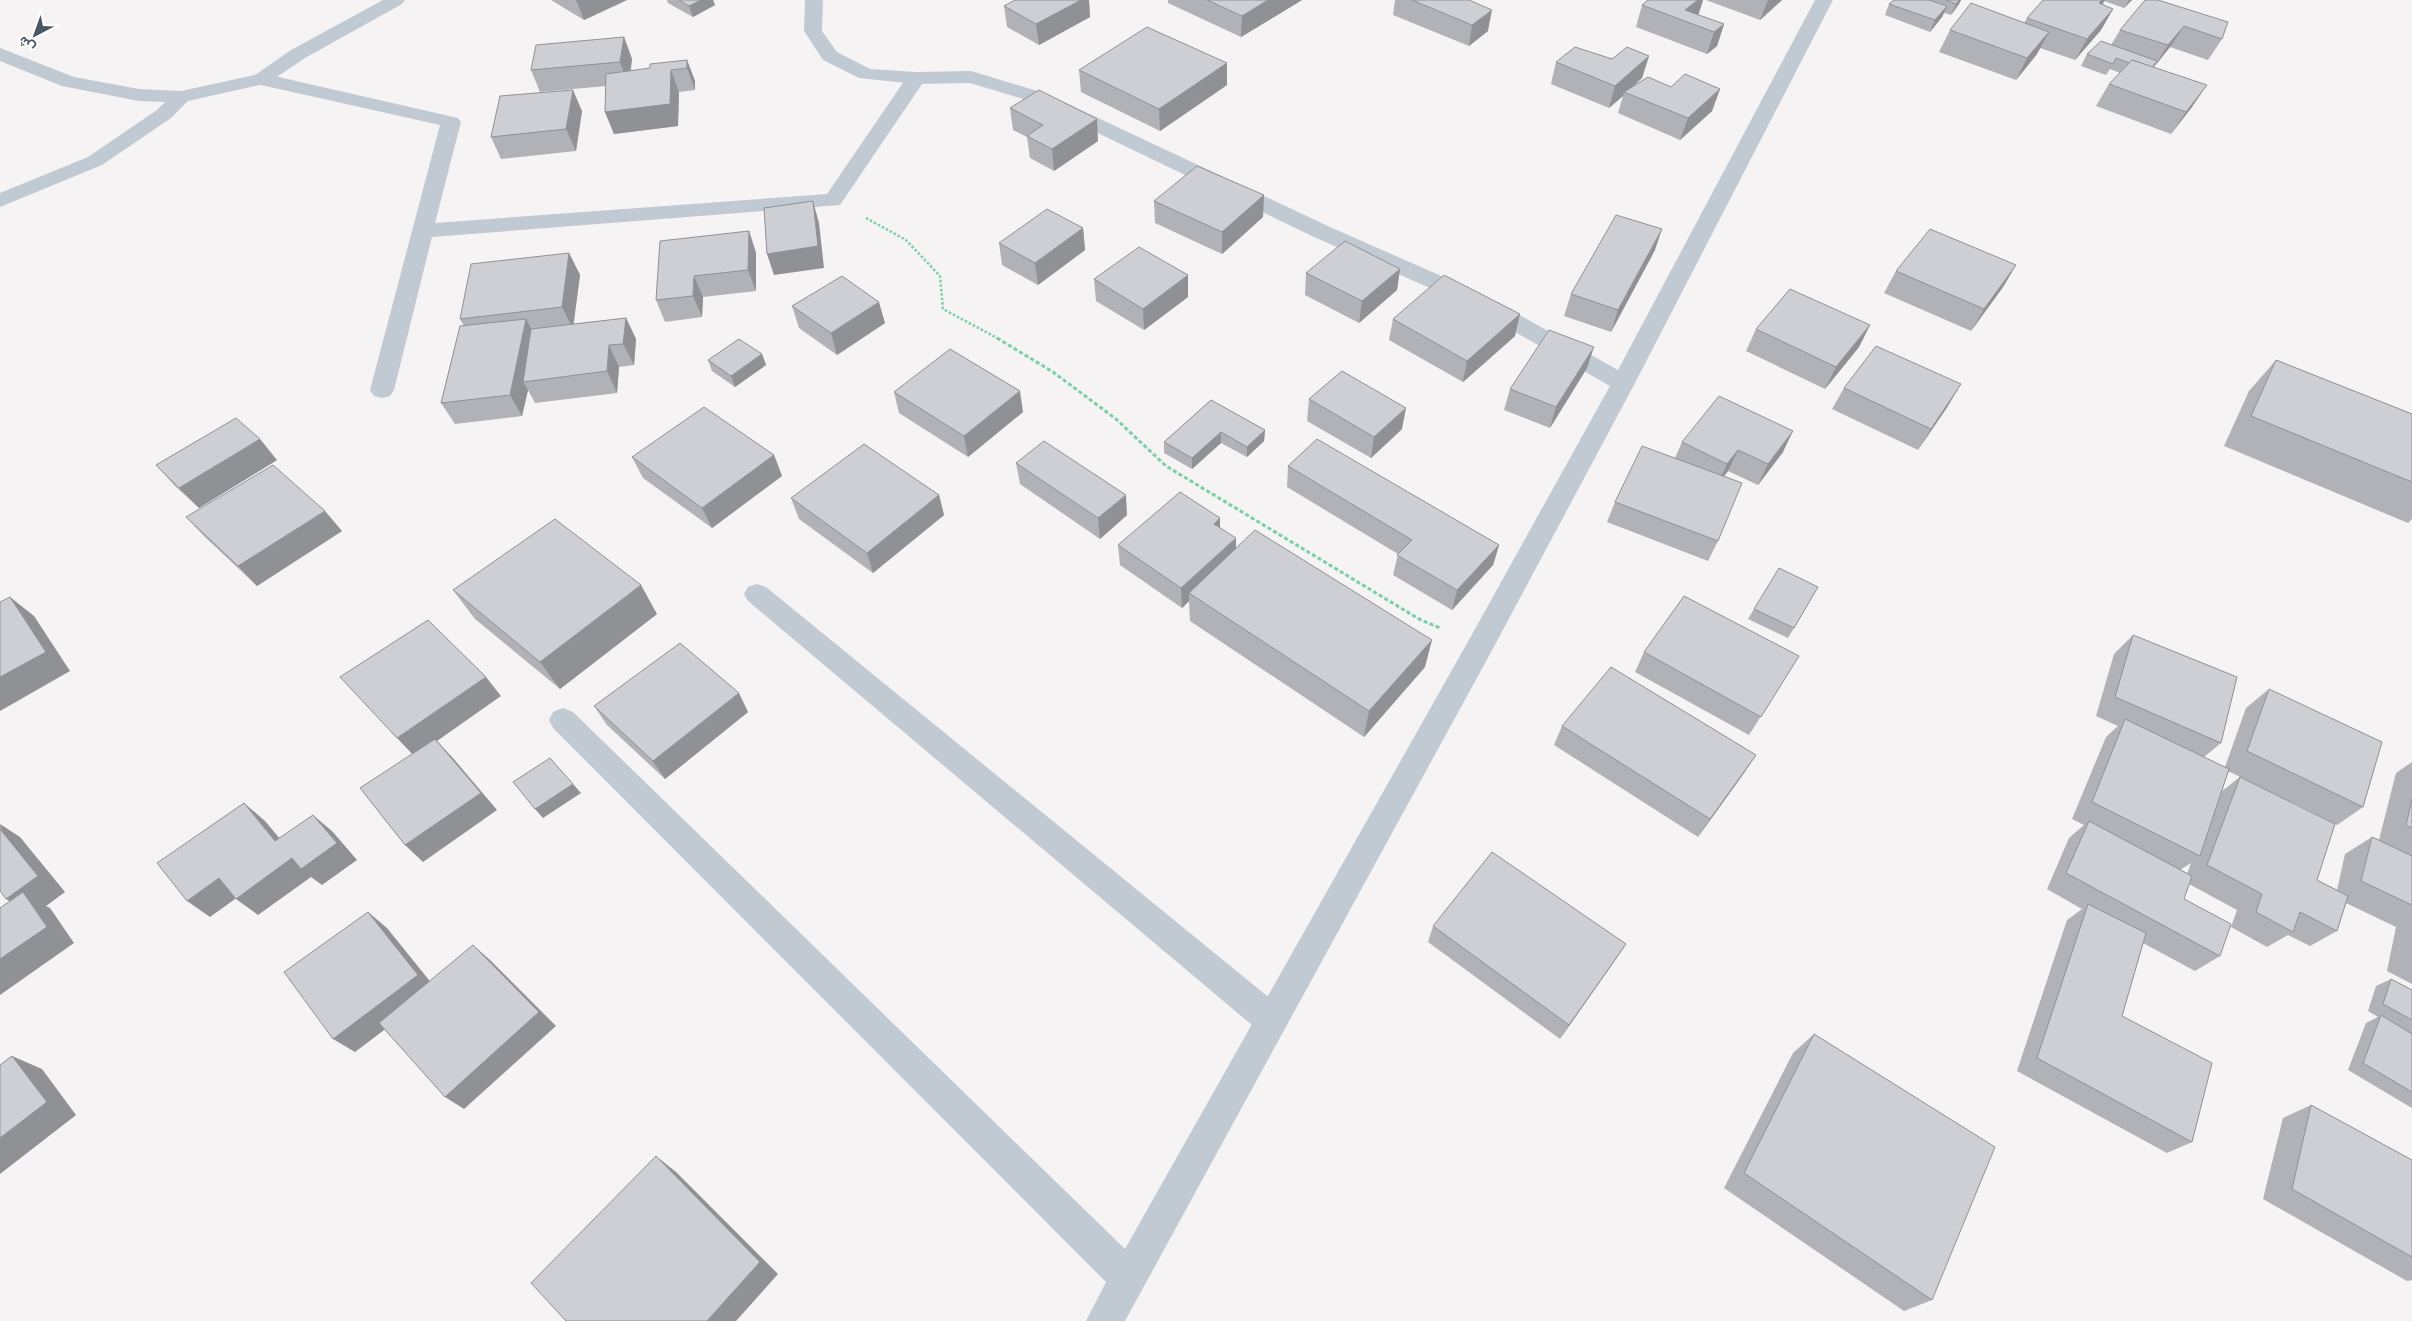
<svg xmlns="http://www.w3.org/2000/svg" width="2412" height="1321" font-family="Jost,Vazirmatn,sans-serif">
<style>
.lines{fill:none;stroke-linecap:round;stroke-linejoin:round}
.path-far1{stroke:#7ad0a6;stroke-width:2.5;stroke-dasharray:2.5 2;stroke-linecap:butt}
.path{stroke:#7ad0a6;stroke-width:3;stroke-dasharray:4 2.5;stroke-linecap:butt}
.service{fill:#c1cad2;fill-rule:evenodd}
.minor{fill:#c1cad2;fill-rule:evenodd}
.wall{fill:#b0b2b7;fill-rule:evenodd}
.shaded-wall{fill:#909195}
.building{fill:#cdcfd5;stroke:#909195}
</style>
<rect width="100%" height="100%" fill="#f5f3f3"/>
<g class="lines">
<!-- path-far1 -->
<polyline class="path-far1" points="866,218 906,240 940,276 943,309 999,339"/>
<!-- path -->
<polyline class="path" points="997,338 1053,372 1116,419 1166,466 1419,619 1440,628"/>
<!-- service -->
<g class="service">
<polygon points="916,72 923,74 926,78 840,205 432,237 394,390 390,396 382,398 374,396 370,390 440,125 261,85 254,83 251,79 254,75 261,73 458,118 461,122 435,223 827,194 909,74"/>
<polygon points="757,584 766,587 1283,1009 1287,1020 1283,1031 1271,1036 1259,1031 748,601 744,594 748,587"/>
</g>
<!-- minor -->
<g class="minor">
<polygon points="383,0 405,0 402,4 305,58 268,83 188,101 171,118 102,165 0,207 0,193 88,157 157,110 165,102 139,101 62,86 0,61 0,48 74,77 139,89 181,91 255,75 291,50"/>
<polygon points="805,0 823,0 822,31 837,52 870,69 916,72 971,71 1047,94 1330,227 1480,293 1618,370 1815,0 1833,0 1635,383 1490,654 1125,1321 1086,1321 1106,1282 553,728 549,720 553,712 563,708 573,712 1125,1249 1470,638 1610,386 1464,303 1314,237 1033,102 970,83 916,84 859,78 823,60 804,31"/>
</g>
</g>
<!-- wall -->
<g class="wall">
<polygon points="551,0 627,0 584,20"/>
<polygon points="667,0 713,0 715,5 693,17 668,3"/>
<polygon points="1015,0 1089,0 1090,17 1039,45 1007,27 1004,6"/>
<polygon points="1168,0 1302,0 1241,37 1168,3"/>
<polygon points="1395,0 1469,0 1488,31 1469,46 1393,15"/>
<polygon points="1648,0 1703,0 1698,15 1724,24 1717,46 1707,54 1636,27 1642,5"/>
<polygon points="1706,0 1782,0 1760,20"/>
<polygon points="1894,0 1961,0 1959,4 1951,15 1944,13 1942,17 1930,32 1885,15 1889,4"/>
<polygon points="2043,0 2132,0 2124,8 2104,1 2102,4 2113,9 2101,30 2075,60 2040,48 2037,54 2016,80 1939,52 1950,30 2024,23 2027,18"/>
<polygon points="2145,0 2222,39 2208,60 2170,47 2154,67 2192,107 2171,134 2096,106 2109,84 2120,73 2110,69 2106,75 2081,66 2087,54 2111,45 2120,30"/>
<polygon points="624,37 632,59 631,71 650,68 687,60 695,81 695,90 679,92 678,126 614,134 605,112 606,86 540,92 531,70"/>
<polygon points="1649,56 1642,78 1633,86 1720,89 1712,111 1680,140 1618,113 1623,96 1609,108 1551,84 1556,62"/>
<polygon points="1227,63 1227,85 1160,131 1081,92 1079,70"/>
<polygon points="1010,108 1098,141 1054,171 1030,158 1027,137 1013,130"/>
<polygon points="582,111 576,151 501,159 491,137"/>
<polygon points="1264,195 1263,217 1222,254 1155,223 1154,201"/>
<polygon points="1083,228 1085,250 1038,285 1002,265 999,243"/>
<polygon points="749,231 756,253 756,291 703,297 702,317 665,322 656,300"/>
<polygon points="1655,250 1611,332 1564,316 1571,294"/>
<polygon points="569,253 580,275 573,324 626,318 636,339 634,365 619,367 617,393 535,403 528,390 522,416 455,424 441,403 464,326 460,319"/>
<polygon points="2016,265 2003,287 1971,331 1884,293 1896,271"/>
<polygon points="1400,269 1397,290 1359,323 1305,295 1306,273"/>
<polygon points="1188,275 1188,297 1144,330 1096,301 1094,279"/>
<polygon points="792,306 885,323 837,355 799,328"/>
<polygon points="1393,319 1515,336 1463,382 1389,340"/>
<polygon points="1870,325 1859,347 1825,389 1746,351 1756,329"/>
<polygon points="762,354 766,365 735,387 712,371 708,360"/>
<polygon points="2276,360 2412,414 2412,519 2408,523 2224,446 2249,391"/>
<polygon points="1587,368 1550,428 1504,410 1510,389"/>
<polygon points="1844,388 1948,406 1918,450 1832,409"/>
<polygon points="894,392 1023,412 968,457 899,413"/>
<polygon points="1309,399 1402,429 1371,458 1307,421"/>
<polygon points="1211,400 1265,430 1264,441 1247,457 1221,443 1192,469 1164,453 1164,442"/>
<polygon points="1682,442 1783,452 1758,485 1728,471 1724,476 1718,541 1708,561 1607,522 1615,502 1675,458"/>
<polygon points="774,455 782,476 712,528 643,478 632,457"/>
<polygon points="277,460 199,508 175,486 156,465"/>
<polygon points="1016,463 1127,515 1100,539 1020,484"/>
<polygon points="1288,466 1499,545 1493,565 1452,610 1393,575 1398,554 1287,487"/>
<polygon points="939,495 944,515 873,573 799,519 791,498"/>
<polygon points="186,517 342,531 257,586 205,537"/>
<polygon points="1220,518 1220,528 1236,548 1425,667 1364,737 1190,621 1189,601 1182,608 1120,565 1118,545"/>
<polygon points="1818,587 1788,638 1748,619 1754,609"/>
<polygon points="453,590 657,614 560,689 475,619"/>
<path d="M2133,635l88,108 -17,14 21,10 21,-59 23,-19 94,118 -26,18 -45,-23 25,78 20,10 8,-36 27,-17 7,3 17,-67 16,-11v222l-25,-13 9,-44 -50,-24 -9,28 -27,15 -22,-11 -21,12 -36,-20 6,-17 -48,-26 -5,15 36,57 -25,15 -52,-28 -21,73 70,126 -25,11 -150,-82 50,-151 15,-11 -35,-20 22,-51 15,-13 -12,-6 34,-82 12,-11 -22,-10 18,-62zM2228,771l12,6 -18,14zM2191,863l-4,11 -7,-4z"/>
<polygon points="1644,652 1799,656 1749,735 1635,672"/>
<polygon points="594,706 748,712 665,779 607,725"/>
<polygon points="1562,726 1756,755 1744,773 1698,837 1554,745"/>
<polygon points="1433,926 1626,944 1560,1039 1428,942"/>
<polygon points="2391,979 2412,990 2412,1108 2348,1070 2366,1023 2378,1017 2368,1011 2376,986"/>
<polygon points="1814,1034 1932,1300 1904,1311 1724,1188 1793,1053"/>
<polygon points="2311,1105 2412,1160 2412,1280 2407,1281 2263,1199 2283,1118"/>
</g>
<!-- shaded-wall -->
<g class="shaded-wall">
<polygon points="576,0 627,0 584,20"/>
<polygon points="701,0 713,0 715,5 693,17 689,6"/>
<polygon points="1081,0 1089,0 1090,17 1039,45 1036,24"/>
<polygon points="1268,0 1302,0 1241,37 1242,16"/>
<polygon points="1698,0 1703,0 1698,16 1685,10"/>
<polygon points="1768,0 1782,0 1760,20"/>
<polygon points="1959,0 1961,0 1959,4 1951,15 1956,4"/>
<polygon points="2102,0 2105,0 2098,12 2099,3"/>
<polygon points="2129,0 2132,0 2124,8"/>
<polygon points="1947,6 1942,17 1930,32 1935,20"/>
<polygon points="2113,9 2101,30 2075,60 2087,39"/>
<polygon points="1492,10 1488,31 1469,46 1472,25"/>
<polygon points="1724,24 1717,46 1707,54 1714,32"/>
<polygon points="2184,26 2170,47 2154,67 2168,45"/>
<polygon points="2049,32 2037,54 2016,80 2027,58"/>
<polygon points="624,37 632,59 628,84 620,62"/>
<polygon points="1649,56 1642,78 1626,93 1624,92 1623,96 1609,108 1615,86"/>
<polygon points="687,60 695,81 695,90 687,68"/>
<polygon points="1227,63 1227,85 1160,131 1159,109"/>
<polygon points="671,70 679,92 678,126 614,134 605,112"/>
<polygon points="2207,85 2192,107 2171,134 2186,112"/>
<polygon points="1720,89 1712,111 1680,140 1688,118"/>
<polygon points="573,90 582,111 576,151 566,129"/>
<polygon points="1097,119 1098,141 1054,171 1052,149"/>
<polygon points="1264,195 1263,217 1222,254 1222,232"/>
<polygon points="813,201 819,223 824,268 774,275 767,254"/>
<polygon points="1083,228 1085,250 1038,285 1035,263"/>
<polygon points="1662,229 1655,250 1611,332 1618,310"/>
<polygon points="749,231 756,253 756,291 748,270"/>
<polygon points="569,253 580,275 573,329 562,307"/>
<polygon points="2016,265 2003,287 1971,331 1984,309"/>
<polygon points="1400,269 1397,290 1359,323 1362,301"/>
<polygon points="1188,275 1188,297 1144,330 1143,309"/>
<polygon points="694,276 703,297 702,317 693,296"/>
<polygon points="879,302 885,323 837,355 831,333"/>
<polygon points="1520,314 1515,336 1463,382 1467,361"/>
<polygon points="626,318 636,339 634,365 623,344"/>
<polygon points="526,319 538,341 523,382 528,390 522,416 510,395"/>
<polygon points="1870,325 1859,347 1825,389 1836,367"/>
<polygon points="609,345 619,367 617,393 607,371"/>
<polygon points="1594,347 1587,368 1550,428 1556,407"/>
<polygon points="762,354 766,365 735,387 731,376"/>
<polygon points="1961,384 1948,406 1918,450 1931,429"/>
<polygon points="1020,391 1023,412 968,457 964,436"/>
<polygon points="1406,408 1402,429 1371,458 1374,437"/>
<polygon points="1265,430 1264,441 1247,457 1247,447"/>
<polygon points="1793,431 1783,452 1758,485 1768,464"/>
<polygon points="1221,432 1221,443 1192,469 1192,458"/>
<polygon points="260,439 277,460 199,508 179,488"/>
<polygon points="1738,450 1728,471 1718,484 1727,464"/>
<polygon points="774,455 782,476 712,528 702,508"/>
<polygon points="939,495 944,515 873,573 867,553"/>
<polygon points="1126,495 1127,515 1100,539 1098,518"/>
<polygon points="325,511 342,531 257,586 238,566"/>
<polygon points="1220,518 1220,539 1214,524"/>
<polygon points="1236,538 1236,559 1189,593 1189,601 1182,608 1181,588"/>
<polygon points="1499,545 1493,565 1452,610 1457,590"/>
<polygon points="641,585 657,614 560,689 540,662"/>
<polygon points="10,597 34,616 70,671 0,711 0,677"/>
<polygon points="1432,640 1425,667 1364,737 1369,711"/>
<polygon points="486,677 501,696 437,741 452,757 497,810 423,862 405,845 415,757 397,738"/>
<polygon points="739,693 748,712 665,779 653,761"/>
<polygon points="1756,755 1744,773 1698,837 1710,819"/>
<polygon points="573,784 581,793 543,818 535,809"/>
<polygon points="244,803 265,821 296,858 275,841"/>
<polygon points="313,815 333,832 357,860 322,885 311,877 258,915 236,899"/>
<polygon points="0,824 20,837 65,892 46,906 50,908 74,943 0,995 0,959 34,915 6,899"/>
<polygon points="219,878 242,894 210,917 187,901"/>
<polygon points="368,912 387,928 437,990 355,1052 333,1039"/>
<polygon points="1626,944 1616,959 1560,1039 1569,1025"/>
<polygon points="473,945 490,960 556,1026 464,1109 445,1097"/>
<polygon points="12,1056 42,1069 76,1115 0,1174 0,1138"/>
<polygon points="656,1156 676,1172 778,1274 736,1321 707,1321"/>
</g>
<!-- building -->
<g class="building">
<polygon points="679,0 701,0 689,6"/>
<polygon points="1015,0 1081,0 1036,24 1004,6"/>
<polygon points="1207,0 1268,0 1242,16"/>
<polygon points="1412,0 1469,0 1492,10 1472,25"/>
<polygon points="1648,0 1698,0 1685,10 1724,24 1714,32 1642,5"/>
<polygon points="1894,0 1929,0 1947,6 1935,20 1889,4"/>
<polygon points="1946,0 1959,0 1956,4"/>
<polygon points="2043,0 2102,0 2099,3 2113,9 2087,39 2027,18"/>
<polygon points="2145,0 2158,0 2228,22 2222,39 2184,26 2168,45 2120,30"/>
<polygon points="1971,3 2049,32 2027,58 1950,30"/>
<polygon points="1147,27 1227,63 1159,109 1079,70"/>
<polygon points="624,37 620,62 531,70 536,45"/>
<polygon points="2101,41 2157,61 2152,67 2132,60 2130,63 2116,58 2113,64 2087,54"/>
<polygon points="1575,47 1612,59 1627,47 1649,56 1615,86 1556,62"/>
<polygon points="687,60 687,68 671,70 670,104 605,112 606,74 650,68 650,64"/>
<polygon points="2132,60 2207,85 2186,112 2109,84"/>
<polygon points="1685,74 1720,89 1688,118 1624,92 1648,77 1671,87"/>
<polygon points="573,90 566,129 491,137 500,96"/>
<polygon points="1039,90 1097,119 1052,149 1027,136 1043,125 1010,108"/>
<polygon points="1197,166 1264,195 1222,232 1154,201"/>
<polygon points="813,201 818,246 767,254 764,208"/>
<polygon points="1047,209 1083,228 1035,263 999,243"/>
<polygon points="1616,215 1662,229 1618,310 1571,294"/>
<polygon points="1930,229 2016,265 1984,309 1896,271"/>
<polygon points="749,231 748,270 694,276 693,296 656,300 660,241"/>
<polygon points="1345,241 1400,269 1362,301 1306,273"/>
<polygon points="1139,247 1188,275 1143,309 1094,279"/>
<polygon points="569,253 562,307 460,319 471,264"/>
<polygon points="1444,275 1520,314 1467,361 1393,319"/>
<polygon points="842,276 879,302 831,333 792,306"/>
<polygon points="1790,289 1870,325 1836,367 1756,329"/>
<polygon points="626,318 623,344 609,345 607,371 523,382 531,329"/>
<polygon points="526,319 510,395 441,403 460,326"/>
<polygon points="1549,330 1594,347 1556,407 1510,389"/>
<polygon points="739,339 762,354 731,376 708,360"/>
<polygon points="1876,346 1961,384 1931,429 1844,388"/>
<polygon points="950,349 1020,391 964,436 894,392"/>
<polygon points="2276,360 2412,414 2412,482 2251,416"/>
<polygon points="1342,371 1406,408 1374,437 1309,399"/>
<polygon points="1719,396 1793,431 1768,464 1738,450 1727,464 1682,442"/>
<polygon points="1211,400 1265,430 1247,447 1221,432 1192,458 1164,442"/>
<polygon points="704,407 774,455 702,508 632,457"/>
<polygon points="236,418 260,439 179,488 156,465"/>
<polygon points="1317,439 1499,545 1457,590 1397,555 1412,540 1288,466"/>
<polygon points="1044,441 1126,495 1098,518 1016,463"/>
<polygon points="864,444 939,495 867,553 791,498"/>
<polygon points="1642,446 1742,483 1718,541 1615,502"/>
<polygon points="273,465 325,511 238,566 186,517"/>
<polygon points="1180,492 1220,518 1214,524 1236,538 1181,588 1118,545"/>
<polygon points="555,519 641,585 540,662 453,590"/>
<polygon points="1255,530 1432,640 1369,711 1189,593"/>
<polygon points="1779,568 1818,587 1794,628 1754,609"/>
<polygon points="1684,596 1799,656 1761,717 1644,652"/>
<polygon points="10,597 46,652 0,677 0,602"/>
<polygon points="428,620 486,677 397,738 340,677"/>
<polygon points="2133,635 2237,677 2221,743 2115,697"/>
<polygon points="680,643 739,693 653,761 594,706"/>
<polygon points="1611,667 1756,755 1710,819 1562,726"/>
<polygon points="2269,689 2382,742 2363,807 2247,751"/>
<polygon points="2125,719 2229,769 2200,856 2092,802"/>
<polygon points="435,739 481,793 405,845 360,788"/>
<polygon points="550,758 573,784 535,809 513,782"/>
<polygon points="2240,777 2335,824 2317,880 2348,896 2337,931 2300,912 2293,932 2256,912 2262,894 2207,865"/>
<polygon points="2412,799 2412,828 2406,825"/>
<polygon points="244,803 275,841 313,815 337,843 301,869 292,858 236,899 219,878 187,901 157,863"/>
<polygon points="2089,821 2192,876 2184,899 2231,924 2220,956 2066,873"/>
<polygon points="0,829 38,876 6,899 0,891"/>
<polygon points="2372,837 2412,856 2412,905 2361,881"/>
<polygon points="1492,852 1626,944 1569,1025 1433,926"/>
<polygon points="23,892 47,927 0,959 0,908"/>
<polygon points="2088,904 2146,933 2122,1016 2212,1063 2192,1142 2037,1058"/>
<polygon points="368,912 418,975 333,1039 284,972"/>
<polygon points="473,945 539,1012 445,1097 379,1023"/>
<polygon points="2391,979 2412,990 2412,1020 2383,1004"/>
<polygon points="2381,1015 2412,1034 2412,1092 2363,1063"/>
<polygon points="1814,1034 1995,1147 1932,1300 1744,1173"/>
<polygon points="12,1056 47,1102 0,1138 0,1065"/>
<polygon points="2311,1105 2412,1160 2412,1257 2292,1189"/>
<polygon points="656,1156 760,1262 707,1321 566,1321 531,1283"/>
</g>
<!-- north arrow -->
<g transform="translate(35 35) rotate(221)" stroke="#ffffff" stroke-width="4" paint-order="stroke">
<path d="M0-4L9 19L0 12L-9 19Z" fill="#4a5661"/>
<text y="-8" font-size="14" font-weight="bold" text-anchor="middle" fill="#4a5661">ش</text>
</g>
</svg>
